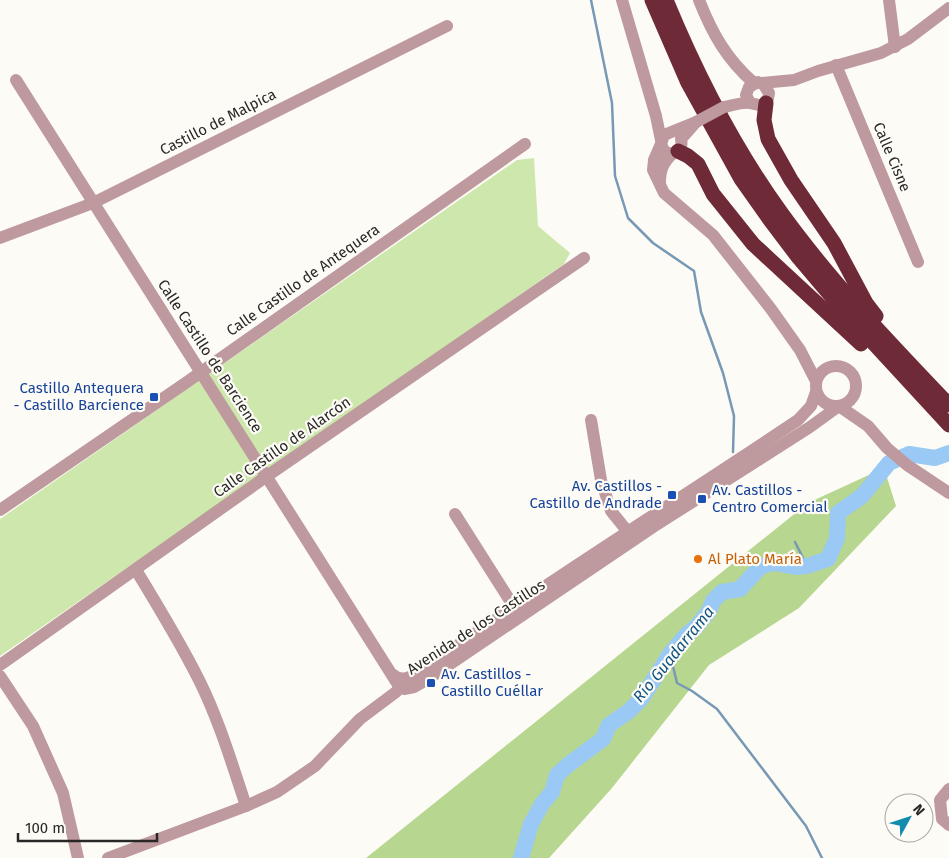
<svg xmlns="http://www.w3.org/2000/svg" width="949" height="858" font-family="'Fira Sans',sans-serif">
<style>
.green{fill:#cde7ac}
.forest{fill:#b7d68f}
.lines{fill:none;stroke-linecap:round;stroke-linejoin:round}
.stream{stroke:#7799b6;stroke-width:2.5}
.river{stroke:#99c9f4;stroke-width:16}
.minor{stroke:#be999e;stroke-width:12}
.highway{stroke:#6f2a38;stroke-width:15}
.minor-bridge{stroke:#be999e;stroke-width:12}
.transit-dot{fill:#1a4fb4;stroke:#fdfbf6;stroke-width:2}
.food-dot{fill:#e8710a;stroke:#fdfbf6;stroke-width:2}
.labels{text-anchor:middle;stroke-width:4.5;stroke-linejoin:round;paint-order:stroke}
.street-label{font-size:15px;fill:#292826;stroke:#fdfbf6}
.transit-label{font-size:15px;fill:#164399;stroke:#fdfbf6;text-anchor:end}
.food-label{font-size:15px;fill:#c56008;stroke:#fdfbf6;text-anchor:start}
.water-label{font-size:16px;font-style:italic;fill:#105485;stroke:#fdfbf6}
</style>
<rect width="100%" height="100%" fill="#fdfbf6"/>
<!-- green -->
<polygon class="green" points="534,158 538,226 570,253 564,264 0,656 0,519 517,160"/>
<!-- forest -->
<polygon class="forest" points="884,468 896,506 799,608 709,665 612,788 549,858 366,858 808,503"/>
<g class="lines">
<!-- stream -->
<g class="stream">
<polyline points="591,0 612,103 615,176 628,218 653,243 694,271 701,312 723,373 734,416 733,452"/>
<polyline points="795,542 807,566"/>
<polyline points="670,654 677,683 692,691 717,709 806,826 822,858"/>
</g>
<!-- river -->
<polyline class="river" points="521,858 531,824 542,804 552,792 557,775 568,765 603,739 609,725 629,711 642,698 670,654 684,637 696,627 709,611 713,601 722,592 740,589 761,566 774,563 796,567 807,566 828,559 837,538 838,513 862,496 889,463 909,454 935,458 949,453"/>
<!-- minor -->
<g class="minor">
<polyline points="622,0 656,116 661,140"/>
<path d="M699,0c13,33 28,60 55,83"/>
<polyline points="889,0 895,47"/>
<polyline points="836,65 918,262"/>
<polyline points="16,80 397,683 404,689 414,687 428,679 653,527 810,427 839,406"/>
<polyline points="761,83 794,80 818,71 881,53 908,39 949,8"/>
<path d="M724,107c7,-1 17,-5 25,-4 10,1 18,8 20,-10l-5,-8 -6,-3 -9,5 -3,8 4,8"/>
<path d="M696,122l-15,17c2,7 -2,13 -9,15l-8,-3 -3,-7 3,-9z"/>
<polyline points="661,144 654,160 653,170 664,193 713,235 771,309 800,350 816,381"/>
<path d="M660,183c0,-13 3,-20 12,-29"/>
<polyline points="0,238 93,203 447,26"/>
<circle cx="836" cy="386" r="20"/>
<polyline points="839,406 868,426 887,448 907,465 949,493"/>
<polyline points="591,420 601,480 611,511 628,532"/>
<polyline points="0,510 187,382 525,144"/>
<polyline points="455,514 514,607"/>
<path d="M136,570c22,36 44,72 63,110 20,40 33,84 47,126"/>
<polyline points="0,665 267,476 584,258"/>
<path d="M392,674c9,8 16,4 26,-1 124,-88 253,-168 380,-253l13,-14 5,-14"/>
<polyline points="0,676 33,726 63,793 78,858"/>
<polyline points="949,789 940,800 942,819 949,825"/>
<polyline points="108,858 246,806 277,792 315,766 360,719 396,692 400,687 401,679"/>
</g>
<!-- highway -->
<g class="highway">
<polyline points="652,0 688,83 741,179 770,220 798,257 842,309 949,425"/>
<path d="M666,0c31,75 68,148 116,214 50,69 109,130 167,191"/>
<polyline points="766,103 764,120 768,139 791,180 834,243 866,303 876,316"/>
<polyline points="678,151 688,156 698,164 713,194 753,244 861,344"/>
</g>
<!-- minor-bridge -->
<polyline class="minor-bridge" points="696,122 724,107"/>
</g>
<!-- markers -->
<g class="transit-dot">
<rect x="149" y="392" width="10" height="10" rx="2.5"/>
<rect x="667" y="490" width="10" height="10" rx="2.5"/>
<rect x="697" y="494" width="10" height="10" rx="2.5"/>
<rect x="426" y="678" width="10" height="10" rx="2.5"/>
</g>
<circle class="food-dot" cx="698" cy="559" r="5"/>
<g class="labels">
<!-- street labels -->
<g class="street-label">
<text transform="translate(218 122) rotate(-27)" y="5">Castillo de Malpica</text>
<text transform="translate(892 157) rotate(67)" y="5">Calle Cisne</text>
<text transform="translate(303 280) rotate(-35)" y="5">Calle Castillo de Antequera</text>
<text transform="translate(210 356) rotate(57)" y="5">Calle Castillo de Barcience</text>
<text transform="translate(282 447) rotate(-35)" y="5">Calle Castillo de Alarcón</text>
<text transform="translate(476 627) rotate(-33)" y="5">Avenida de los Castillos</text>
</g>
<!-- transit labels -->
<g class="transit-label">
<text x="144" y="393">Castillo Antequera<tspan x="144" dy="17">- Castillo Barcience</tspan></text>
<text x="662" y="491">Av. Castillos -<tspan x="662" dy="17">Castillo de Andrade</tspan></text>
<text x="712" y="495" text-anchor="start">Av. Castillos -<tspan x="712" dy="17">Centro Comercial</tspan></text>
<text x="441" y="679" text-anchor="start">Av. Castillos -<tspan x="441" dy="17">Castillo Cuéllar</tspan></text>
</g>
<!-- food labels -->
<g class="food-label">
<text x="708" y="564">Al Plato María</text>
</g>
<!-- water labels -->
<g class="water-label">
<text transform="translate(673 654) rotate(-51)" y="6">Río Guadarrama</text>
</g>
</g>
<!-- north arrow -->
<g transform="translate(909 818) rotate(50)"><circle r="24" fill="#fdfbf6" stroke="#a8a7a3"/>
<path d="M0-4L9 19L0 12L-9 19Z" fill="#138bae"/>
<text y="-8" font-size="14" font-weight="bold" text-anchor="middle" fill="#292826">N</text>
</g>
<!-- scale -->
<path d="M18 833v8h139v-8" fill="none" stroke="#292826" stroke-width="2.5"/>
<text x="25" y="833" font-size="15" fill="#292826" stroke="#fdfbf6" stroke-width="4" paint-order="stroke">100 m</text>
</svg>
